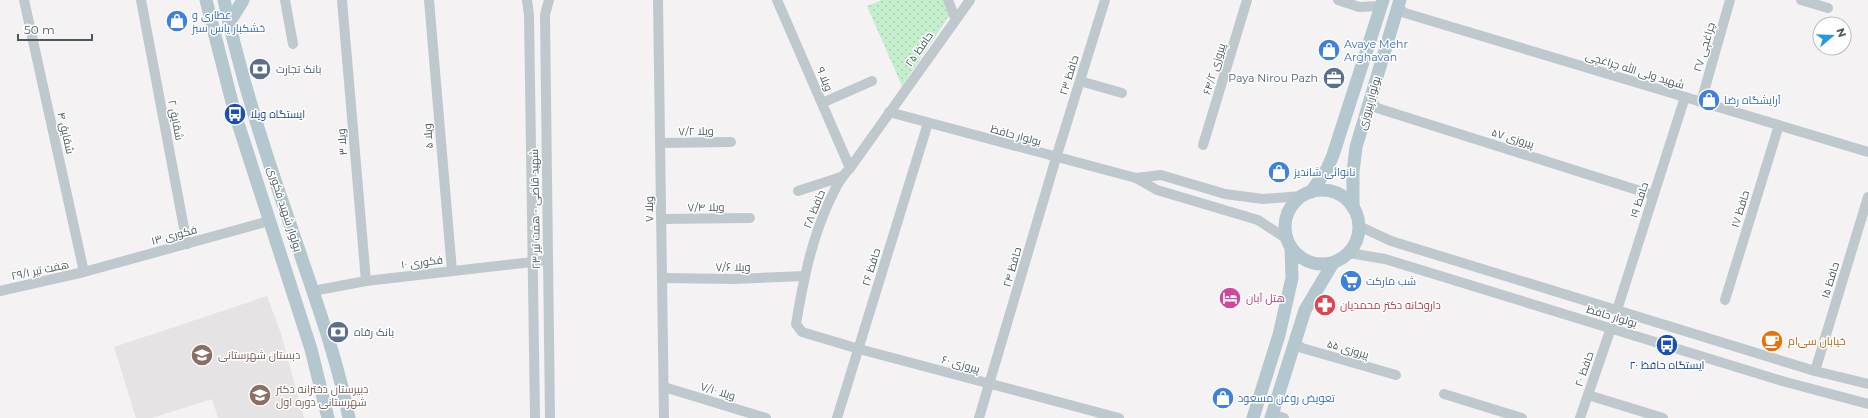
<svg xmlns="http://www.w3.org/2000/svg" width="1868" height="418" font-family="Montserrat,Cairo,sans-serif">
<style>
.education{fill:#e5e3e4}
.park{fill:url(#park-dots)}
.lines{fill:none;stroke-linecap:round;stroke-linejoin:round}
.minor{stroke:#bfc9cd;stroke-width:10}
.major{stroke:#b4c6ce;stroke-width:13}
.labels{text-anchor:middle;stroke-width:3;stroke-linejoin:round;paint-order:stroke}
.shop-label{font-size:11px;fill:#366cbe;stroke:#fff;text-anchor:start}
.street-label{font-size:11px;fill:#4b595e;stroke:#fff}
.service-label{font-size:11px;fill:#4e5e75;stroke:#fff;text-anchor:start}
.transit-label{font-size:11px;fill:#164399;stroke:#fff;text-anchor:start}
.hotel-label{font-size:11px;fill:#b23c85;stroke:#fff;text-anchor:start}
.health-label{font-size:11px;fill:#be3a42;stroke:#fff;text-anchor:start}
.food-label{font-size:11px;fill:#c56008;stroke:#fff;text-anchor:start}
.education-label{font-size:11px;fill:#785e54;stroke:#fff;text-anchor:start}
</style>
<defs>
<pattern id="park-dots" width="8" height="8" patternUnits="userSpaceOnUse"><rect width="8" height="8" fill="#c4eecc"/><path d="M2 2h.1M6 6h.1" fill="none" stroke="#aaceb2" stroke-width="1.8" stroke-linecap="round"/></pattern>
</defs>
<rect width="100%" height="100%" fill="#f4f2f2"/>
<!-- education -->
<polygon class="education" points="267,296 281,334 304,418 218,418 212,399 152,418 136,418 114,347"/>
<!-- park -->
<polygon class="park" points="882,0 943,0 949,16 902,86 867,6"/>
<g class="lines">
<!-- minor -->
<g class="minor">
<polyline points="24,0 84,272"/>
<polyline points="141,0 187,244"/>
<polyline points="285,0 293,44"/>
<polyline points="342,0 366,281"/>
<polyline points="429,0 452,271"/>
<polyline points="527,0 529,15 535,418"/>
<polyline points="549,0 545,15 550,418"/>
<polyline points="658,0 664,418"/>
<polyline points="777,0 850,168"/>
<polyline points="948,0 955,18"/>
<path d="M970,0l-120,168c-10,10 -15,21 -21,34 -18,39 -26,80 -33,122l6,8 57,17 260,69"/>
<polyline points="1338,0 1359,7 1380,6"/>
<polyline points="1801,0 1828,8"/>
<polyline points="1397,7 1405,13 1868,152"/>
<polyline points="1080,81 1122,93"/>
<polyline points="1370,98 1377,108 1653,195"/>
<polyline points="1701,102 1730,0"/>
<polyline points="822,103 872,81"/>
<polyline points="889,112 1136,178 1157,190 1258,220 1287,239"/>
<polyline points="660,143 731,142"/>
<polyline points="1203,145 1247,0"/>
<polyline points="1136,178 1161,175 1225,194 1263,199 1302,196"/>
<polyline points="798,191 841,177"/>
<polyline points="661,219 750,218"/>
<polyline points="1359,226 1391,241 1815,371 1868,384"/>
<polyline points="1349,253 1385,259 1782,381 1868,404"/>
<polyline points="662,278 734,279 804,276"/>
<polyline points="0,291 84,272 269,221"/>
<polyline points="313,291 366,281 541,261"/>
<polyline points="1725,300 1779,125"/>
<polyline points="1617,310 1685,97"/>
<polyline points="1294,342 1302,348 1396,375"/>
<polyline points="1815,371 1868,197"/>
<polyline points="664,387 766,418"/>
<polyline points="1444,394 1522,418"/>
<polyline points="1588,395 1663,418"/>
<polyline points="1272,414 1284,418"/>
<polyline points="837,418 928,123"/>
<polyline points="979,418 1056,158 1105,0"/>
<polyline points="1580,418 1611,328"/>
</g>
<!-- major -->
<g class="major">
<polyline points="206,0 235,114 311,349 328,418"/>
<path d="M224,0c16,74 39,147 64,218 22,66 47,131 61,200"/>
<polyline points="229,23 243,0"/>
<circle cx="1322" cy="227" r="37"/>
<polyline points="1311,192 1327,169 1333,155 1383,0"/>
<polyline points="1353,208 1353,172 1356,147 1400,0"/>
<polyline points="1253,418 1279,335 1292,278 1291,247"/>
<polyline points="1271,418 1305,310 1333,263"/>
</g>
</g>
<!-- icons -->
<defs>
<g id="shop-disc" transform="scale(1.15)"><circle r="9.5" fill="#3f7fe0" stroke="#fff"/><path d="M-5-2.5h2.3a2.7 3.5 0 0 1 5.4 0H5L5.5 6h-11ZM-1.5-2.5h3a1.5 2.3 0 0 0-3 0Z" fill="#fff"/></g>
<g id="bank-disc" transform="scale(1.15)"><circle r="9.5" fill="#5c6f8a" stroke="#fff"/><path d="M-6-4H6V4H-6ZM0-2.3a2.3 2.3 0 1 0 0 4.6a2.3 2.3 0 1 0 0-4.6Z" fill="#fff"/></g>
<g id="office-disc" transform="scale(1.15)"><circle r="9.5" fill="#5c6f8a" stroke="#fff"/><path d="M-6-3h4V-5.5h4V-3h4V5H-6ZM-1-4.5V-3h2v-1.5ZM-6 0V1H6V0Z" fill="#fff"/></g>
<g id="bus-disc" transform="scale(1.15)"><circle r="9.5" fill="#1a4fb4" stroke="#fff"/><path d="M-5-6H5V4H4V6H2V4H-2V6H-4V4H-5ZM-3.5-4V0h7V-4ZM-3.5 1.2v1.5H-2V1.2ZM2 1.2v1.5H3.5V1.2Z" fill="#fff"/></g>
<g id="supermarket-disc" transform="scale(1.15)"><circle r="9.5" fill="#3f7fe0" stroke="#fff"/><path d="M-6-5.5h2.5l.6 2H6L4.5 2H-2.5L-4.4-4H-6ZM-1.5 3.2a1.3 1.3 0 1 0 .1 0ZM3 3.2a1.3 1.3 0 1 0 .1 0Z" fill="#fff"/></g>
<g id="hotel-disc" transform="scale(1.15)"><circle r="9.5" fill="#d1479c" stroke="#fff"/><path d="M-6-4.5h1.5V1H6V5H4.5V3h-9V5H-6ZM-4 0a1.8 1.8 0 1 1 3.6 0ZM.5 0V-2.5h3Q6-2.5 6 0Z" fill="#fff"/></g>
<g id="pharmacy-disc" transform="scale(1.15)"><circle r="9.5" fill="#e0444e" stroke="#fff"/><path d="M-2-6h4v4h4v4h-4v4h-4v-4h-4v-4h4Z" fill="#fff"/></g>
<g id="cafe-disc" transform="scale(1.15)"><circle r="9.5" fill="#e8710a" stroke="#fff"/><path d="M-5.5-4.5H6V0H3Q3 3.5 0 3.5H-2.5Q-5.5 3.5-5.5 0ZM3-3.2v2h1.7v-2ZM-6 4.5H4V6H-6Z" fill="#fff"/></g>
<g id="school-disc" transform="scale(1.15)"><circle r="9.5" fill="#8d6e63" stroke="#fff"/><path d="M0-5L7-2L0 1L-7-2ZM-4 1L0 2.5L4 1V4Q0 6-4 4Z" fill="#fff"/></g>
</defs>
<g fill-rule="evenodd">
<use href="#shop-disc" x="177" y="21"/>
<use href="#shop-disc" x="1329" y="50"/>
<use href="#bank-disc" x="260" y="69"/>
<use href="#office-disc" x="1334" y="78"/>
<use href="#shop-disc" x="1709" y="100"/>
<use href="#bus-disc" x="235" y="114"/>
<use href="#shop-disc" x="1279" y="172"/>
<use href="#supermarket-disc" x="1351" y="281"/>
<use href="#hotel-disc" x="1230" y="298"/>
<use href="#pharmacy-disc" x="1325" y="305"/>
<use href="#bank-disc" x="338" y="332"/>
<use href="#cafe-disc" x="1772" y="341"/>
<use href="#bus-disc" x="1667" y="345"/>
<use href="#school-disc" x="202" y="355"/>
<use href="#school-disc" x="260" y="395"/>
<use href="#shop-disc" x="1223" y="398"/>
</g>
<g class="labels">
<!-- shop labels -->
<g class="shop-label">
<text x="192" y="19">عطاری و<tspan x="192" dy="13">خشکبار یاس سبز</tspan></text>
<text x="1344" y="48">Avaye Mehr<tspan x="1344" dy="13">Arghavan</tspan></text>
<text x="1724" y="104">آرایشگاه رضا</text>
<text x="1294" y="176">نانوائی شاندیز</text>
<text x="1366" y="285">شب مارکت</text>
<text x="1238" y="402">تعویض روغن مسعود</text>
</g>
<!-- street labels -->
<g class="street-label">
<text transform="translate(1704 47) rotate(-74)" y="4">چراغچی ۲۷</text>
<text transform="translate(919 49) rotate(-55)" y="4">حافظ ۲۵</text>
<text transform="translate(1214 69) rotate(-73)" y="4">پیروزی ۶۴/۲</text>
<text transform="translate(1635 70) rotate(17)" y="4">شهید ولی الله چراغچی</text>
<text transform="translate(1069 75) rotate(-73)" y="4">حافظ ۲۳</text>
<text transform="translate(825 79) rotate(67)" y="4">ویلا ۹</text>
<text transform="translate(1369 103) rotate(-74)" y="4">بولوار پیروزی</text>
<text transform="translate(176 120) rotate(79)" y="4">شقایق ۲</text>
<text transform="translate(696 131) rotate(-1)" y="4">ویلا ۷/۲</text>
<text transform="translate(66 133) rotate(77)" y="4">شقایق ۴</text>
<text transform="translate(1016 135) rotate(15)" y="4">بولوار حافظ</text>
<text transform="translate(428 136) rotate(-95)" y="4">ویلا ۵</text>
<text transform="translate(1513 138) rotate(17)" y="4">پیروزی ۵۷</text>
<text transform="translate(342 142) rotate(-95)" y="4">ویلا ۳</text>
<text transform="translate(1639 200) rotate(-72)" y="4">حافظ ۱۹</text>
<text transform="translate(706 207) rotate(-1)" y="4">ویلا ۷/۴</text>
<text transform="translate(285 209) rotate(72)" y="4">بولوار شهید فکوری</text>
<text transform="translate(535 209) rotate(-91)" y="4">شهید قاضی - هفت تیر ۲۳</text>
<text transform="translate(649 209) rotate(-91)" y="4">ویلا ۷</text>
<text transform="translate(814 209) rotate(-68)" y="4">حافظ ۲۸</text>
<text transform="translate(1740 209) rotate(-73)" y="4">حافظ ۱۷</text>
<text transform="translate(174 235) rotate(-15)" y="4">فکوری ۱۳</text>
<text transform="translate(422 262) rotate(-7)" y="4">فکوری ۱۰</text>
<text x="733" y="271">ویلا ۷/۶</text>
<text transform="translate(871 267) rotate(-73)" y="4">حافظ ۲۶</text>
<text transform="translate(1012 267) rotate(-74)" y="4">حافظ ۲۴</text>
<text transform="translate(40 270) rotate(-12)" y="4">هفت تیر ۲۹/۱</text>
<text transform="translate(1830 280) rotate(-73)" y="4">حافظ ۱۵</text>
<text transform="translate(1612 316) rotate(17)" y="4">بولوار حافظ</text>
<text transform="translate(1348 349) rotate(16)" y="4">پیروزی ۵۵</text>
<text transform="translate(961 364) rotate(15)" y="4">پیروزی ۶۰</text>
<text transform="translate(1584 369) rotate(-71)" y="4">حافظ ۲۰</text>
<text transform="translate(718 391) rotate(17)" y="4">ویلا ۷/۱۰</text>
</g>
<!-- service labels -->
<g class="service-label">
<text x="276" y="73">بانک تجارت</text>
<text x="1318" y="82" text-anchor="end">Paya Nirou Pazh</text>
<text x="354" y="336">بانک رفاه</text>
</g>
<!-- transit labels -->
<g class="transit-label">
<text x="250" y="118">ایستگاه ویلا</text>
<text x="1667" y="369" text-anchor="middle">ایستگاه حافظ ۲۰</text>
</g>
<!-- hotel labels -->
<g class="hotel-label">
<text x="1246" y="302">هتل آبان</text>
</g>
<!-- health labels -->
<g class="health-label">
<text x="1340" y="309">داروخانه دکتر محمدیان</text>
</g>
<!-- food labels -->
<g class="food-label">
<text x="1788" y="345">خیابان سی‌ام</text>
</g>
<!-- education labels -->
<g class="education-label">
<text x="218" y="359">دبستان شهرستانی</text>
<text x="276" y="393">دبیرستان دخترانه دکتر<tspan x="276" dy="13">شهرستانی دوره اول</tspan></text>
</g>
</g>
<!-- north arrow -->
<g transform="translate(1832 36) rotate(71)"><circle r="19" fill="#ffffff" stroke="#b7bdbf"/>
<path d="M0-3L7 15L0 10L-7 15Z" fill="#2597db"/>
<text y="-6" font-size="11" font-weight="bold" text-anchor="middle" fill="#4b595e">N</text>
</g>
<!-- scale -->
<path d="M18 34v6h74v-6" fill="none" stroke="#4b595e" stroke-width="2"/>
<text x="24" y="34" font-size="12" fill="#4b595e" stroke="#ffffff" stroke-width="3" paint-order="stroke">50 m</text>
</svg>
